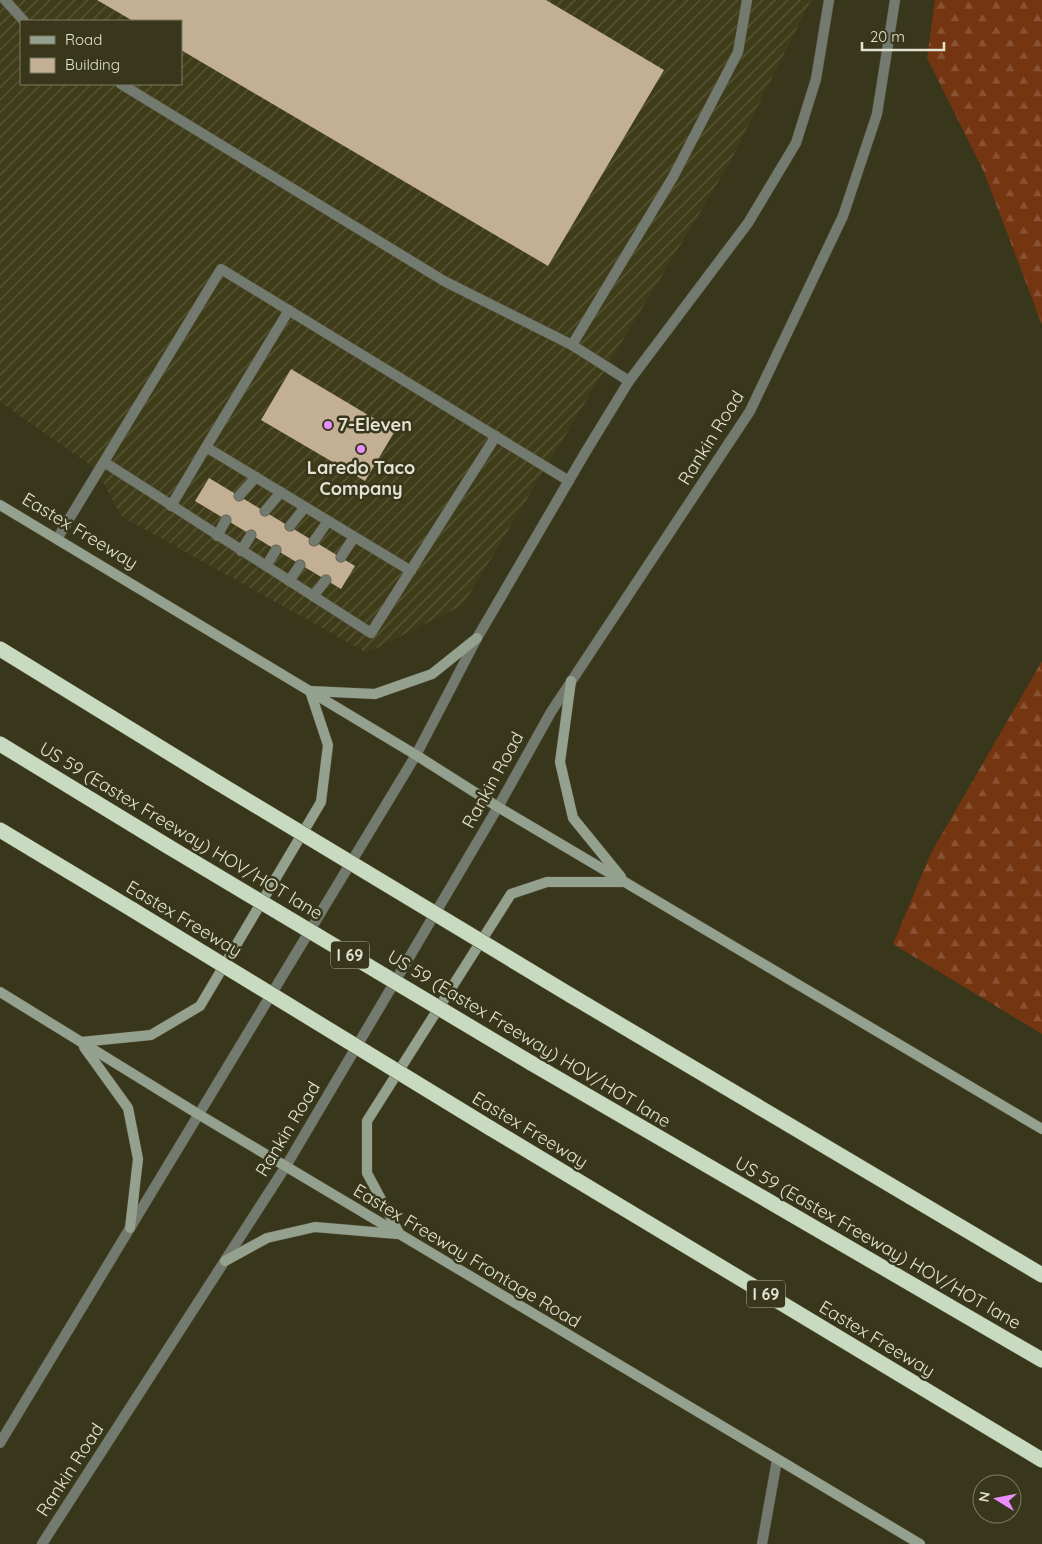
<svg xmlns="http://www.w3.org/2000/svg" width="1042" height="1544" font-family="Quicksand,sans-serif">
<style>
.industrial{fill:url(#industrial-furrows);fill-rule:evenodd}
.forest{fill:url(#forest-firs)}
.building{fill:#c2af94}
.lines{fill:none;stroke-linecap:round;stroke-linejoin:round}
.service-casing{stroke:#545238;stroke-width:11}
.minor-casing{stroke:#545238;stroke-width:11}
.tertiary-casing{stroke:#545238;stroke-width:11}
.secondary-casing{stroke:#545238;stroke-width:11}
.motorway-casing{stroke:#545238;stroke-width:16}
.service{stroke:#737a6f;stroke-width:10}
.minor{stroke:#737a6f;stroke-width:10}
.tertiary{stroke:#737a6f;stroke-width:10}
.secondary{stroke:#95a18f;stroke-width:10}
.motorway{stroke:#c8dabf;stroke-width:15}
.motorway-bridge-casing{stroke:#545238;stroke-width:16;stroke-linecap:butt}
.motorway-bridge{stroke:#c8dabf;stroke-width:15}
.poi-dot{fill:#e88eff;stroke:#38361b;stroke-width:2}
.labels{text-anchor:middle;stroke-width:5;stroke-linejoin:round;paint-order:stroke}
.shield{fill:#38361b;stroke:#b0af9c;stroke-width:1}
.shield-label{font-size:16px;font-weight:bold;fill:#e4e3d3}
.poi-label{font-size:18px;font-weight:bold;fill:#e4e3d3;stroke:#38361b;text-anchor:start}
.street-label{font-size:18px;fill:#e4e3d3;stroke:#38361b}
</style>
<defs>
<pattern id="industrial-furrows" width="10" height="10" patternUnits="userSpaceOnUse" patternTransform="scale(1.25)"><rect width="10" height="10" fill="#3e3c19"/><path d="M-1 1l2-2M0 10L10 0M9 11l2-2" fill="none" stroke="#5a583a"/></pattern>
<pattern id="forest-firs" width="22" height="20" patternUnits="userSpaceOnUse" patternTransform="scale(1.25)"><rect width="22" height="20" fill="#743511"/><path d="M5 1l3.5 6h-7zM16 11l3.5 6h-7z" fill="#885233"/></pattern>
</defs>
<rect width="100%" height="100%" fill="#38361b"/>
<!-- industrial -->
<path class="industrial" d="M0,0h811l-83,166 -265,439 -96,48 -246,-137 -25,-47 -96,-67zM21,21h160v63h-160z"/>
<!-- forest -->
<g class="forest">
<polygon points="935,0 1042,0 1042,325 984,172 927,58"/>
<polygon points="1042,661 1042,1034 893,944 931,853"/>
</g>
<!-- building -->
<g class="building">
<polygon points="97,0 546,0 664,70 548,266 181,50 181,21 133,21"/>
<polygon points="291,369 395,431 365,481 261,420"/>
<polygon points="209,478 355,566 341,589 195,501"/>
</g>
<g class="lines">
<!-- service casing -->
<g class="service-casing">
<g id="service">
<polyline points="5,0 24,21"/>
<polyline points="121,84 444,281 572,345"/>
<polyline points="629,381 572,345 673,177 738,52 747,0"/>
<polyline points="206,447 289,310"/>
<polyline points="104,462 371,633 496,436"/>
<polyline points="239,496 256,477"/>
<polyline points="171,506 206,447 411,571"/>
<polyline points="265,511 281,492"/>
<polyline points="290,526 305,507"/>
<polyline points="217,536 226,520"/>
<polyline points="57,539 221,269 569,481"/>
<polyline points="314,541 328,521"/>
<polyline points="241,551 251,535"/>
<polyline points="341,557 354,537"/>
<polyline points="266,566 276,550"/>
<polyline points="289,581 300,565"/>
<polyline points="313,596 326,580"/>
</g>
</g>
<!-- minor casing -->
<g class="minor-casing">
<polyline id="minor" points="762,1544 777,1460"/>
</g>
<!-- tertiary casing -->
<g class="tertiary-casing">
<g id="tertiary">
<polyline points="0,1443 416,755 477,638 585,453 629,381 748,223 796,143 816,79 829,0"/>
<polyline points="42,1544 286,1166 498,807 551,712 750,411 843,216 877,114 895,0"/>
</g>
</g>
<!-- secondary casing -->
<g class="secondary-casing">
<g id="secondary">
<polyline points="0,505 416,755 498,807 1042,1129"/>
<polyline points="571,681 560,762 573,818 621,877"/>
<polyline points="0,992 198,1114 920,1544"/>
<polyline points="81,1042 151,1035 200,1006 321,802 328,745 310,691 375,694 432,674 477,638"/>
<polyline points="84,1047 128,1108 138,1159 130,1228"/>
<polyline points="399,1233 367,1173 367,1121 511,894 547,882 624,882"/>
<polyline points="225,1261 267,1238 315,1227 397,1234"/>
</g>
</g>
<!-- motorway casing -->
<g class="motorway-casing">
<g id="motorway">
<polyline points="0,649 210,778"/>
<polyline points="0,744 169,847"/>
<polyline points="0,830 133,910"/>
<polyline points="570,995 1042,1275"/>
<polyline points="531,1063 1042,1360"/>
<polyline points="490,1128 1042,1460"/>
</g>
</g>
<!-- service -->
<use href="#service" class="service"/>
<!-- minor -->
<use href="#minor" class="minor"/>
<!-- tertiary -->
<use href="#tertiary" class="tertiary"/>
<!-- secondary -->
<use href="#secondary" class="secondary"/>
<!-- motorway -->
<use href="#motorway" class="motorway"/>
<!-- motorway-bridge casing -->
<g class="motorway-bridge-casing">
<g id="motorway-bridge">
<polyline points="210,778 570,995"/>
<polyline points="169,847 531,1063"/>
<polyline points="133,910 490,1128"/>
</g>
</g>
<!-- motorway-bridge -->
<use href="#motorway-bridge" class="motorway-bridge"/>
</g>
<!-- markers -->
<g class="poi-dot">
<circle cx="328" cy="425" r="5"/>
<circle cx="361" cy="449" r="5"/>
</g>
<g class="labels">
<!-- shield labels -->
<g class="shield">
<rect x="331" y="941.5" width="38" height="27" rx="4"/>
<rect x="747" y="1280.5" width="38" height="27" rx="4"/>
</g>
<g class="shield-label">
<text x="350" y="961">I 69</text>
<text x="766" y="1300">I 69</text>
</g>
<!-- poi labels -->
<g class="poi-label">
<text x="338" y="431">7-Eleven</text>
<text x="361" y="474" text-anchor="middle">Laredo Taco<tspan x="361" dy="21">Company</tspan></text>
</g>
<!-- street labels -->
<g class="street-label">
<text transform="translate(711 438) rotate(-58)" y="6">Rankin Road</text>
<text transform="translate(80 531) rotate(31)" y="6">Eastex Freeway</text>
<text transform="translate(493 780) rotate(-61)" y="6">Rankin Road</text>
<text transform="translate(181 831) rotate(31)" y="6">US 59 (Eastex Freeway) HOV/HOT lane</text>
<text transform="translate(184 919) rotate(31)" y="6">Eastex Freeway</text>
<text transform="translate(529 1039) rotate(31)" y="6">US 59 (Eastex Freeway) HOV/HOT lane</text>
<text transform="translate(288 1129) rotate(-59)" y="6">Rankin Road</text>
<text transform="translate(530 1130) rotate(31)" y="6">Eastex Freeway</text>
<text transform="translate(878 1243) rotate(30)" y="6">US 59 (Eastex Freeway) HOV/HOT lane</text>
<text transform="translate(467 1256) rotate(31)" y="6">Eastex Freeway Frontage Road</text>
<text transform="translate(877 1339) rotate(31)" y="6">Eastex Freeway</text>
<text transform="translate(70 1470) rotate(-57)" y="6">Rankin Road</text>
</g>
</g>
<!-- legend -->
<rect x="20" y="20" width="162" height="65" fill="#38361b" stroke="#7d7b65"/>
<rect x="30" y="36" width="25" height="8" fill="#95a18f" stroke="#7d7b65"/>
<text x="65" y="45" font-size="15" fill="#e4e3d3">Road</text>
<rect x="30" y="58" width="25" height="15" fill="#c2af94" stroke="#7d7b65"/>
<text x="65" y="70" font-size="15" fill="#e4e3d3">Building</text>
<!-- north arrow -->
<g transform="translate(997 1499) rotate(280)"><circle r="24" fill="#38361b" stroke="#7d7b65"/>
<path d="M0-4L9 19L0 12L-9 19Z" fill="#e88eff"/>
<text y="-8" font-size="14" font-weight="bold" text-anchor="middle" fill="#e4e3d3">N</text>
</g>
<!-- scale -->
<path d="M862 42v8h82v-8" fill="none" stroke="#e4e3d3" stroke-width="2.5"/>
<text x="870" y="42" font-size="15" fill="#e4e3d3" stroke="#38361b" stroke-width="4" paint-order="stroke">20 m</text>
</svg>
